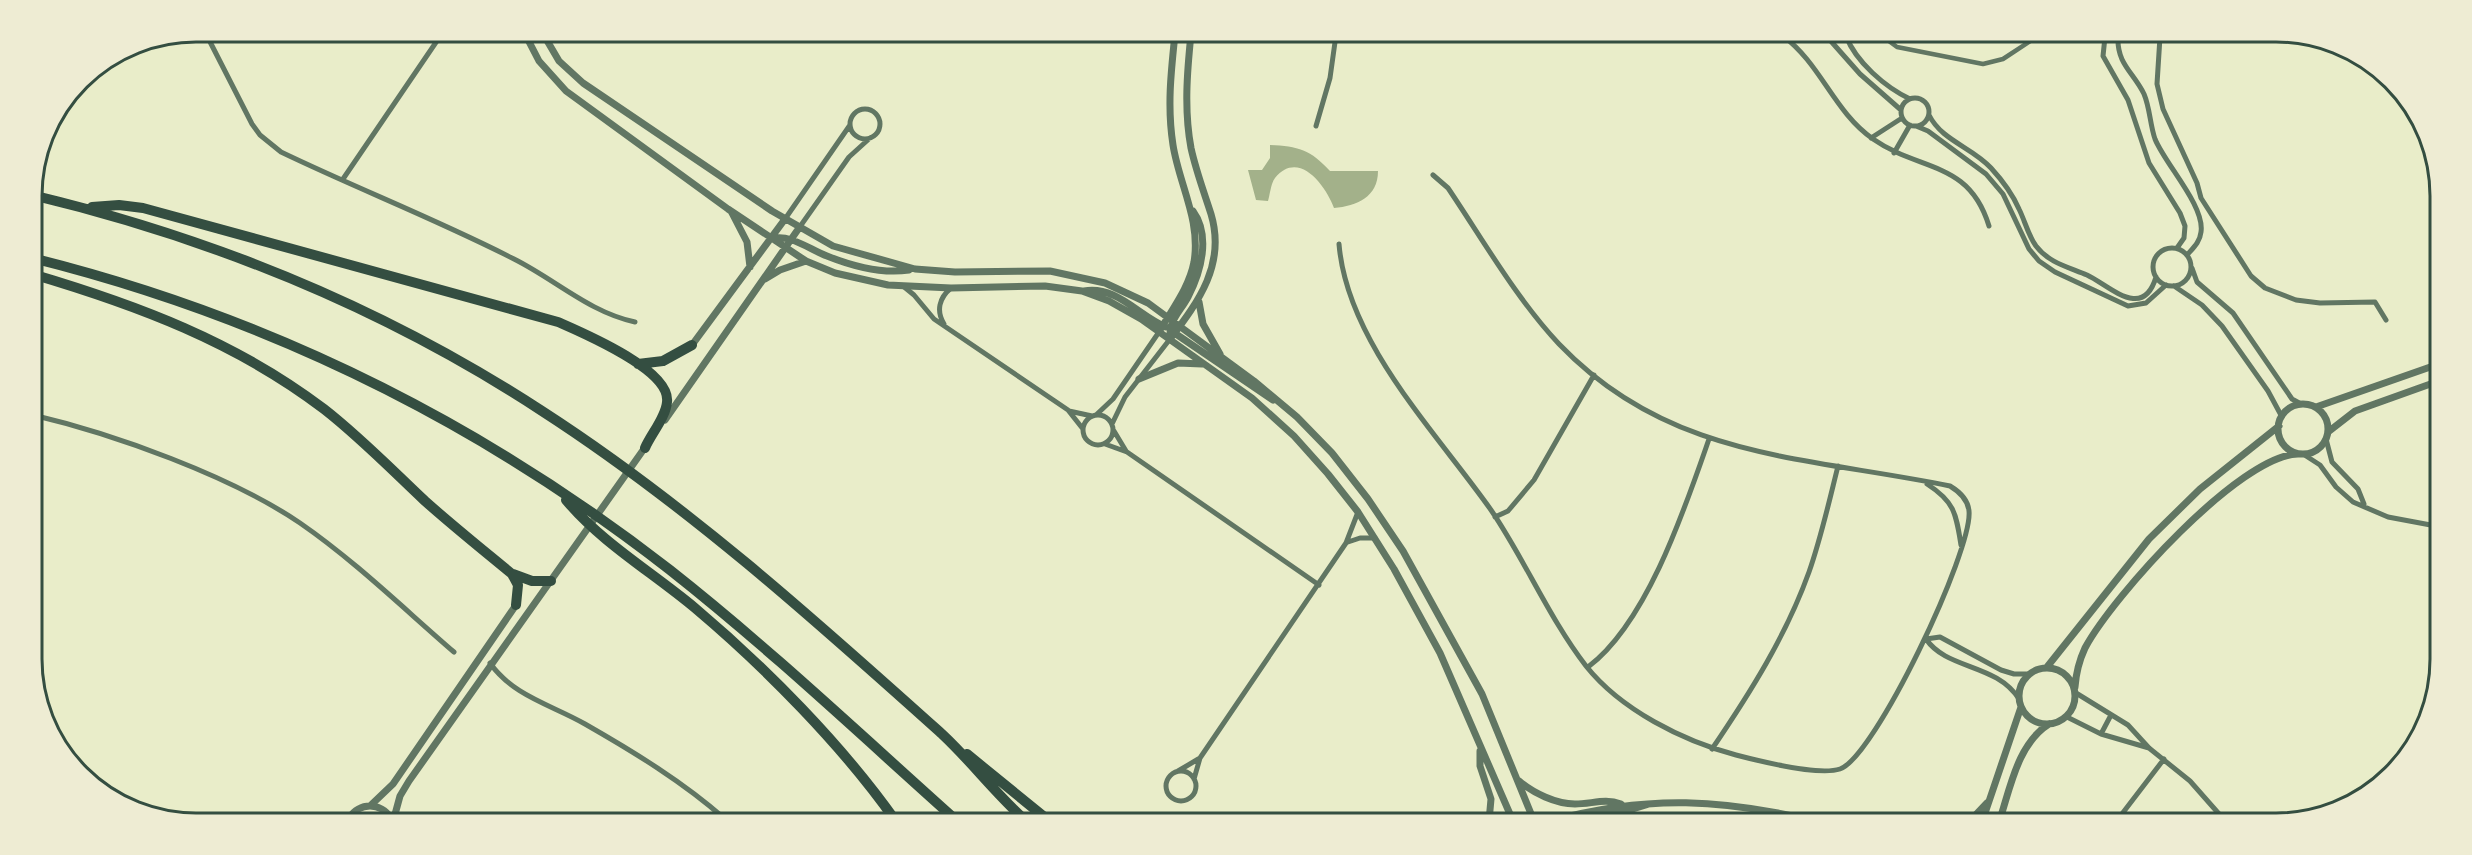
<svg xmlns="http://www.w3.org/2000/svg" width="2472" height="855" font-family="'Crimson Pro',serif">
  <style>
    .water { fill: #a3b18a }
    .lines { fill: none; stroke-linecap: round; stroke-linejoin: round }
    .pedestrian { stroke: #617663; stroke-width: 4.5 }
    .minor { stroke: #617663; stroke-width: 5 }
    .tertiary { stroke: #617663; stroke-width: 7 }
    .motorway { stroke: #344e41; stroke-width: 10 }
    .rim { fill: none; stroke: #344e41; stroke-width: 3 }
  </style>
  <rect width="100%" height="100%" fill="#e9edc9"/>
  <!-- water -->
  <path class="water" d="M1270 145C1298 146 1311 150 1330 171H1378C1378 197 1357 206 1334 208 1326 186 1299 149 1275 178 1271 183 1270 194 1268 201L1256 200 1248 170H1262L1270 158Z"/>
  <g class="lines">
    <!-- pedestrian -->
    <path class="pedestrian" d="M1882 36 1897 47 1983 64 2003 59 2038 36"/>
    <!-- minor -->
    <path class="minor" d="M205 32 252 124 260 135 281 152C358 189 438 220 514 259 556 280 589 312 635 322
      M1783 36C1821 64 1834 112 1873 139 1920 172 1969 160 1989 226
      M1818 36 1829 39 1838 36
      M1846 36C1856 62 1885 87 1910 99
      M2105 37 2103 56 2128 100 2149 163 2180 213 2185 226 2184 238 2177 248
      M2108 37H2122
      M2160 37 2157 84 2163 109 2197 183 2201 198 2251 276 2265 288 2296 300 2320 303 2375 302 2386 320
      M2118 38C2117 64 2134 73 2144 94 2150 108 2150 125 2155 139 2165 164 2205 206 2201 232 2200 242 2193 248 2187 255
      M1829 39 1860 74 1901 110
      M1901 112a14 14 0 1 1 28 0a14 14 0 1 1-28 0Z
      M850 124a15 15 0 1 1 30 0a15 15 0 1 1-30 0Z
      M1929 115C1942 141 1972 147 1991 168 2002 180 2012 193 2019 209 2025 221 2028 235 2036 246 2049 263 2068 267 2087 275 2110 286 2143 321 2156 277
      M1316 126 1330 78 1336 35
      M1916 126 1928 131 1986 174 2003 194 2029 249 2039 261 2055 272 2128 306 2146 303 2166 285
      M1871 138 1902 118
      M1894 153 1910 125
      M343 179 443 32
      M785 219 850 125
      M799 228 849 157 870 138
      M1339 244C1347 342 1436 432 1491 510 1525 560 1549 618 1586 666 1621 710 1683 741 1736 755 1759 761 1819 776 1840 769 1875 757 1973 550 1969 511 1968 500 1960 492 1950 486 1805 456 1670 460 1559 344 1516 298 1483 240 1448 188L1433 175
      M2153 267a19 19 0 1 1 38 0a19 19 0 1 1-38 0Z
      M2192 268 2197 282 2233 313 2292 399 2301 404
      M903 286 914 295 934 319 1068 410 1083 429
      M2174 286 2202 305 2222 326 2268 391 2282 417
      M944 324C936 311 939 298 951 288
      M1069 411 1092 416
      M33 415C114 434 231 476 300 523 355 561 403 608 454 652
      M1096 415 1113 399 1159 332
      M1083 430a15 15 0 1 1 30 0a15 15 0 1 1-30 0Z
      M1112 424 1125 397 1170 339
      M1114 431 1126 451
      M2326 439 2332 462 2358 489 2364 504
      M1105 444 1127 452 1319 585
      M2303 454 2320 465 2336 487 2353 502 2388 517 2436 526
      M1927 484C1955 502 1956 514 1961 545
      M1495 517 1508 511 1534 480 1594 375
      M1348 542 1360 538H1375
      M490 663C513 696 552 705 585 724 634 752 683 782 725 819
      M1588 667C1647 623 1685 508 1709 439
      M2076 693 2128 725 2149 748 2190 781 2227 823
      M2019 699C1996 663 1947 670 1926 639L1940 637 2001 670 2014 674H2029
      M2067 717 2101 734 2149 748
      M2101 734 2111 715
      M1712 749C1750 693 1786 636 1809 572 1821 538 1829 502 1838 466
      M1178 771 1200 758
      M1166 786a15 15 0 1 1 30 0a15 15 0 1 1-30 0Z
      M1194 779 1200 758 1346 543 1358 512
      M2115 823 2164 759"/>
    <!-- tertiary -->
    <path class="tertiary" d="M524 32 539 61 566 91 728 209 806 261 835 273 888 285 951 288 1045 286 1082 291 1109 301 1141 319 1252 398 1294 436 1328 474 1358 512 1394 569 1440 653 1513 821
      M542 32 559 61 583 83 772 211 833 246 915 269 955 272 1050 271 1105 283 1148 303 1254 381 1297 417 1332 453 1368 499 1403 551 1482 694 1534 821
      M732 213 747 242 750 267
      M771 239C790 233 810 250 827 256 852 266 883 274 909 270
      M765 279 780 270 806 261
      M1084 291C1116 285 1139 316 1166 327
      M1199 302 1203 324 1220 354
      M1159 332C1172 309 1189 288 1194 262 1201 220 1179 184 1173 145 1167 107 1171 72 1175 34
      M1173 332 1273 400
      M1170 339C1199 301 1226 264 1211 214 1204 192 1196 171 1191 148 1184 110 1187 73 1191 34
      M1170 339C1168 321 1180 312 1188 297 1201 272 1211 236 1193 211
      M692 345 785 219
      M1139 379 1178 363 1202 364
      M2278 429a25 25 0 1 1 50 0a25 25 0 1 1-50 0Z
      M2316 407 2436 365
      M665 420 799 228
      M2328 432 2355 411 2436 382
      M2047 667 2149 539 2200 489 2279 426
      M2019 696a28 28 0 1 1 56 0a28 28 0 1 1-56 0Z
      M2075 687C2076 673 2079 661 2085 648 2113 596 2240 455 2298 454
      M1480 751V766L1491 799 1489 821
      M1519 781C1533 793 1556 804 1575 804 1592 804 1605 798 1621 804
      M371 805 393 784 516 605
      M349 818C360 802 380 802 391 818
      M394 818 400 796 409 781 646 446
      M1550 821C1649 794 1723 799 1821 822
      M1572 821 1623 812 1649 804
      M1969 822 1987 803
      M1982 822 2021 707
      M1999 822C2010 790 2017 744 2049 724"/>
    <!-- motorway -->
    <path class="motorway" d="M32 195C212 238 386 309 542 411 686 504 815 620 942 734 971 761 995 793 1025 820
      M92 207 119 205 143 208 558 322C583 333 671 370 667 402 666 417 651 434 645 448
      M32 258C265 316 480 422 670 570 769 648 862 736 956 820
      M32 274C137 305 236 342 324 409 360 437 392 470 425 501 453 526 483 550 512 574L518 585 516 605
      M638 364 663 361 692 345
      M566 500C602 543 652 572 695 608 765 667 842 745 895 820
      M513 574 532 581H551
      M967 754 1048 820"/>
  </g>
  <!-- crop -->
  <path d="M0 0H2472V855H0ZM196 42H2276A154 154 0 0 1 2430 196V659A154 154 0 0 1 2276 813H196A154 154 0 0 1 42 659V196A154 154 0 0 1 196 42Z" fill="#eeecd3" fill-rule="evenodd"/>
  <path class="rim" d="M196 42H2276A154 154 0 0 1 2430 196V659A154 154 0 0 1 2276 813H196A154 154 0 0 1 42 659V196A154 154 0 0 1 196 42Z"/>
</svg>
